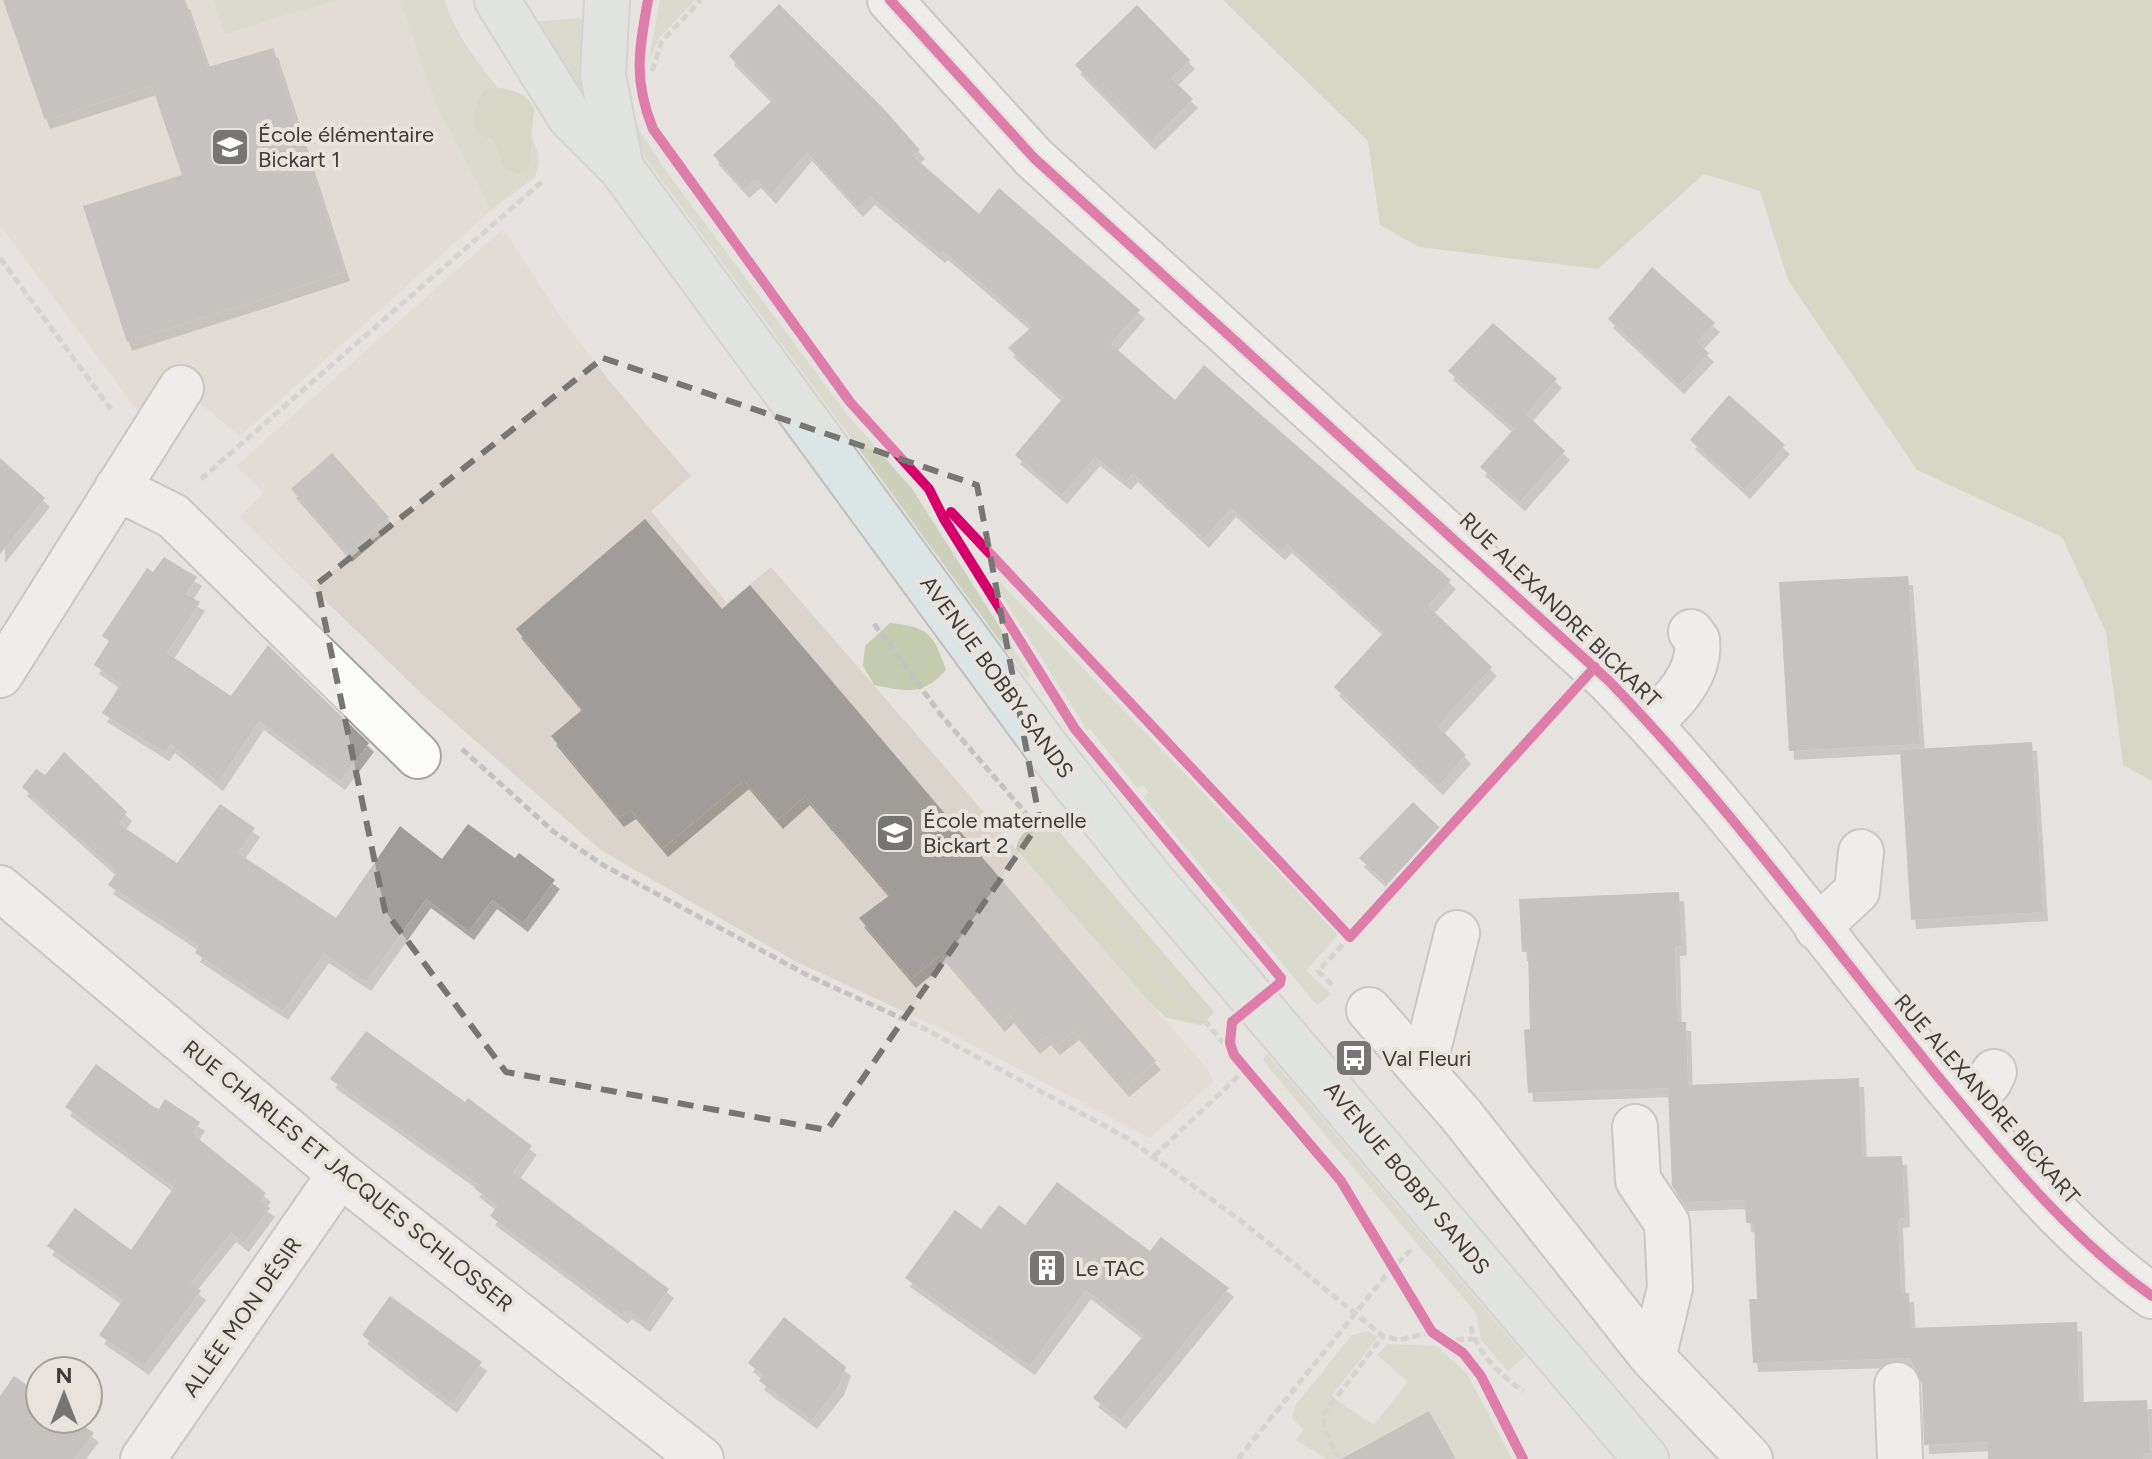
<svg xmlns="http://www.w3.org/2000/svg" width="2152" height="1459" font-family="Figtree,sans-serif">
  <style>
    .built { fill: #dbd4cd }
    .green { fill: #cdd1bc }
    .forest { fill: #c5cbae }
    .building { fill: #9f9c9a; filter: url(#shadow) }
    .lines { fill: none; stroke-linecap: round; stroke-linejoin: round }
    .minor-casing { stroke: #a7a4a2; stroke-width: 48 }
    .major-casing { stroke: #c0bfbe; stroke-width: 48 }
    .path { stroke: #c3c3c1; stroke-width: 5; stroke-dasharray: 8 4; stroke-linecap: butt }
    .minor { stroke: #fbfbfa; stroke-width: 44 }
    .major { stroke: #dce5e5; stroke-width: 44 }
    .cycleway-casing { stroke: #e8e3dc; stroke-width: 15 }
    .cycleway { stroke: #d6006c; stroke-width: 10 }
    .marked { fill: none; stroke: #787674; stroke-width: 6; stroke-dasharray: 16 10; stroke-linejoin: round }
    .labels { text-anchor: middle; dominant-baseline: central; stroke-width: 8; stroke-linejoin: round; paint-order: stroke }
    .poi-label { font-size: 22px; fill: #3e3c3a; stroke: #e8e3dc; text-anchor: start }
    .street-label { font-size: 22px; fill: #3e3c3a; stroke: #e8e3dc }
  </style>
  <defs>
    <filter id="shadow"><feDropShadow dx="5" dy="9" stdDeviation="0" flood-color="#0004"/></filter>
  </defs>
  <rect width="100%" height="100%" fill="#e5e2df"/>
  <!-- built -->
  <path class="built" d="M0 0H400L436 104 491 210 240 436 165 375 139 413 0 225Z
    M503 229 564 322 611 383 691 476 651 511 727 603 771 567 1209 1071 1213 1082 1150 1138 946 1031 795 961 602 851 423 695 239 517 264 493 236 466Z"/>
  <!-- green -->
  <path class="green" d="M214 0H335L224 34Z
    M400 0H445C459 54 515 97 536 147 540 156 538 168 535 177L491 210 436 104Z
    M660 0H695L660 37 648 63Z
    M579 18 585 23 589 98 579 104 533 22Z
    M630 103 641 133 669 175 846 413 913 490 1030 675 1027 678 642 153Z
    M1000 582 1339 934 1306 970 1331 994 1317 1005 1143 797 1149 792 1143 785 1137 788 1090 729 1087 730 995 585Z
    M1267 1054 1525 1356 1508 1371 1481 1340 1476 1313 1269 1068 1263 1059Z
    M1367 1331 1378 1337 1332 1395 1335 1399 1374 1425 1408 1382 1377 1355 1387 1344 1437 1346 1467 1374 1512 1459H1456L1429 1411 1360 1448 1365 1459H1327L1296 1440 1304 1430 1292 1418 1295 1406 1352 1335Z"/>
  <!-- forest -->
  <path class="forest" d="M1223 0H2152V781L2123 765 2106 632 2062 537 1917 470 1788 280 1760 191 1704 174 1598 269 1419 247 1380 225 1368 141Z
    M501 88C517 91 528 95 535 110 529 130 534 149 528 169L519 174 504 169 493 139 479 135C471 116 474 105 485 89Z
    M890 623C930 627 933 634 946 670 922 697 906 691 874 685L863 666 865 646Z
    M1044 823 1056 828 1214 1012 1201 1025 1167 1018 1152 1005 1016 849C1019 833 1029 828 1044 823Z"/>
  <!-- building -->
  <path class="building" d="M3 0H185L208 67 273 48 345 272 127 342 83 206 182 175 152 86 45 120Z
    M779 4 884 109 920 150 913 156 979 214 999 188 1140 310 1111 344 1175 400 1204 365 1451 580 1428 606 1492 667 1438 726 1466 755 1438 786 1334 687 1384 632 1287 544 1280 551 1231 508 1204 539 1133 473 1126 481 1095 457 1062 495 1015 455 1063 398 1008 348 1032 327 943 251 940 254 870 196 858 208 807 152 771 195 756 179 744 189 713 155 773 100 729 56Z
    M1137 5 1190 60 1171 78 1193 99 1150 141 1075 65Z
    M1652 267 1715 323 1697 342 1709 353 1679 385 1608 319Z
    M1493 323 1557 379 1526 414 1565 451 1520 502 1480 467 1514 429 1448 371Z
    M1729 395 1785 445 1745 490 1690 440Z
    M332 453 389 517 347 553 291 489Z
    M0 458 45 498 0 554Z
    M645 519 722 609 750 585 1156 1061 1124 1088 1074 1031 1055 1046 1046 1036 1035 1045 1009 1014 1000 1023 941 954 911 979 859 918 890 895 805 796 778 820 744 780 663 848 631 810 619 818 551 736 583 709 516 629Z
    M164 557 197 577 186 594 200 602 167 653 231 696 268 645 369 743 340 781 259 721 218 782 170 744 164 752 102 713 121 684 94 665 109 641 102 636 147 568 153 572Z
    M1908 576 1920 744 1789 751 1779 582Z
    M2032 742 2043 912 1911 920 1900 750Z
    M64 752 127 812 119 824 177 863 220 804 255 828 238 853 336 918 400 826 442 859 468 824 515 858 519 853 555 880 523 923 492 900 469 931 426 899 366 982 324 954 283 1011 195 953 199 945 108 885 117 872 22 787 36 769 45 775Z
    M1413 802 1440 828 1387 884 1359 858Z
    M1679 892 1682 946 1675 947 1677 1022H1686L1688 1085 1859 1078 1862 1157 1902 1156 1905 1218 1898 1219 1901 1293H1909L1911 1328 2077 1322 2079 1402 2147 1400 2150 1453 2143 1454V1459H1988V1442L1924 1445 1922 1384 1910 1358 1753 1363 1749 1299H1757L1754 1224 1746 1223 1745 1200 1683 1202 1672 1186 1668 1088 1528 1093 1524 1030 1530 1029 1528 952H1522L1519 899Z
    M366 1031 465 1102 468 1098 532 1146 513 1172 669 1289 645 1323 627 1310 623 1315 490 1216 497 1206 474 1188 478 1184 330 1079Z
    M96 1064 154 1107 159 1109 165 1099 200 1122 194 1132 195 1136 266 1193 260 1201 270 1208 244 1243 231 1233 191 1283 201 1291 144 1366 99 1335 123 1300 47 1246 75 1208 131 1250 174 1187 65 1107Z
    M1057 1182 1150 1251 1161 1237 1229 1288 1121 1420 1093 1398 1144 1335 1086 1290 1030 1366 905 1278 955 1210 981 1229 999 1205 1025 1225Z
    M390 1296 482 1362 452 1404 362 1335Z
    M784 1317 846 1367 839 1386 812 1420 759 1381 763 1375 748 1363Z
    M14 1376 40 1394V1419H74L94 1433 74 1459H0V1396Z
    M1429 1411 1456 1459H1341Z"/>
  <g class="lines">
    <!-- minor casing -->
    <g class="minor-casing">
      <path id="minor" d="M890 0 1034 158 1609 681C1729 805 1831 946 1940 1079 2005 1157 2069 1237 2152 1296
        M117 488 173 516 418 756
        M0 675 181 388
        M1650 723C1673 702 1701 674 1697 640L1691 632
        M0 888 340 1174 701 1459
        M1817 928 1857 891 1861 852
        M1369 1010 1461 1115 1653 1358 1750 1459
        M1423 1070 1457 933
        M1962 1105 1989 1082 1994 1072
        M1635 1127 1638 1180 1667 1223 1670 1288 1653 1358
        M1897 1385 1900 1459
        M143 1459 340 1174"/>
    </g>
    <!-- major casing -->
    <g class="major-casing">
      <path id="major" d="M497 0 570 117 621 168 1049 751 1149 877 1646 1459
        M607 0 603 75 621 168"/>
    </g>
    <!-- path -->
    <path class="path" d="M652 71 662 41 701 0
      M0 258 113 412
      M201 479 544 180
      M874 624 941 715 1234 1055
      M462 749 554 832 603 865 811 977 925 1029 1127 1138 1240 1220 1383 1336 1399 1340 1432 1332
      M1332 985 1318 971 1350 937
      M1154 1156 1250 1065
      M1471 1326C1475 1352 1502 1376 1523 1391
      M1444 1340 1473 1339
      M1238 1459 1391 1269 1411 1250
      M1340 1459 1325 1432 1323 1415 1383 1336"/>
    <!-- minor -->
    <use href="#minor" class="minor"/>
    <!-- major -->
    <use href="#major" class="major"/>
    <!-- cycleway casing -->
    <g class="cycleway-casing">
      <path id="cycleway" d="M648 0C639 50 633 80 653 129L850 402 929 489 944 519 1075 729 1281 978 1280 983 1232 1022 1230 1043 1234 1055 1341 1181 1432 1332 1463 1353 1481 1376 1523 1459
        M890 0 1034 158 1609 681C1729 805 1831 946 1940 1079 2005 1157 2069 1237 2152 1296
        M951 512 1350 937 1595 667"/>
    </g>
    <!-- cycleway -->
    <use href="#cycleway" class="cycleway"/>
  </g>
  <!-- marked area -->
  <path d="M0 0H2152V1459H0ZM603 358 977 485 1040 822 827 1130 506 1072 385 911 317 584Z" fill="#e5e2df" fill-opacity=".55" fill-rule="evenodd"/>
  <path class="marked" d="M603 358 977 485 1040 822 827 1130 506 1072 385 911 317 584Z"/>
  <!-- icons -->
  <defs>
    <g id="school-square" transform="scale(2)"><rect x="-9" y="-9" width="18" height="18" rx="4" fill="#787674" stroke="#e8e3dc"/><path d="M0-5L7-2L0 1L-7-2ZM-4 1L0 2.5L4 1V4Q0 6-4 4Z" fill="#fff"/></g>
    <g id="bus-square" transform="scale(2)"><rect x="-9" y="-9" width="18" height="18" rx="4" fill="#787674" stroke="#e8e3dc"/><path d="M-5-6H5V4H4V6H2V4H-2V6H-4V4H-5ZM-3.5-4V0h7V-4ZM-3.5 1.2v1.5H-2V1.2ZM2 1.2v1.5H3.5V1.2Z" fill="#fff"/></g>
    <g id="building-square" transform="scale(2)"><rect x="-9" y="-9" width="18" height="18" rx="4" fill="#787674" stroke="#e8e3dc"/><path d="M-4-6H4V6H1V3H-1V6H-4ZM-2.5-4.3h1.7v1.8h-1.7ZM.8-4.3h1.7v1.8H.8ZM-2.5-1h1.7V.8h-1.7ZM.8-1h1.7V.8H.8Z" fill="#fff"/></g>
  </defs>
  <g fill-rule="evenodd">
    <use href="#school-square" x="230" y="147"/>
    <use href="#school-square" x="895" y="833"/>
    <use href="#bus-square" x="1354" y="1058"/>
    <use href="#building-square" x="1047" y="1268"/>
  </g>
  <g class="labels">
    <!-- poi labels -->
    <g class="poi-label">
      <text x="258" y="134">École élémentaire<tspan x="258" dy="25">Bickart 1</tspan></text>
      <text x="923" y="820">École maternelle<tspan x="923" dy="25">Bickart 2</tspan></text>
      <text x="1382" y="1058">Val Fleuri</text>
      <text x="1075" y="1268">Le TAC</text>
    </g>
    <!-- street labels -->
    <g class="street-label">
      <text transform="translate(1560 610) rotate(44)">RUE ALEXANDRE BICKART</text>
      <text transform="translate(997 677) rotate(54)">AVENUE BOBBY SANDS</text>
      <text transform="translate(1987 1099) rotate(49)">RUE ALEXANDRE BICKART</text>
      <text transform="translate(348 1176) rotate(39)">RUE CHARLES ET JACQUES SCHLOSSER</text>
      <text transform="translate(1407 1178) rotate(50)">AVENUE BOBBY SANDS</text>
      <text transform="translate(242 1317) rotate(-55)">ALLÉE MON DÉSIR</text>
    </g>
  </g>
  <!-- north arrow -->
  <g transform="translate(64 1395)"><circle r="38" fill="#e8e3dc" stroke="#a4a09b" stroke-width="2"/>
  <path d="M0-6L14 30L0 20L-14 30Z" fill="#787674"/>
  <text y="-12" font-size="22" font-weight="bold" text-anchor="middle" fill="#3e3c3a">N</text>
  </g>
</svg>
